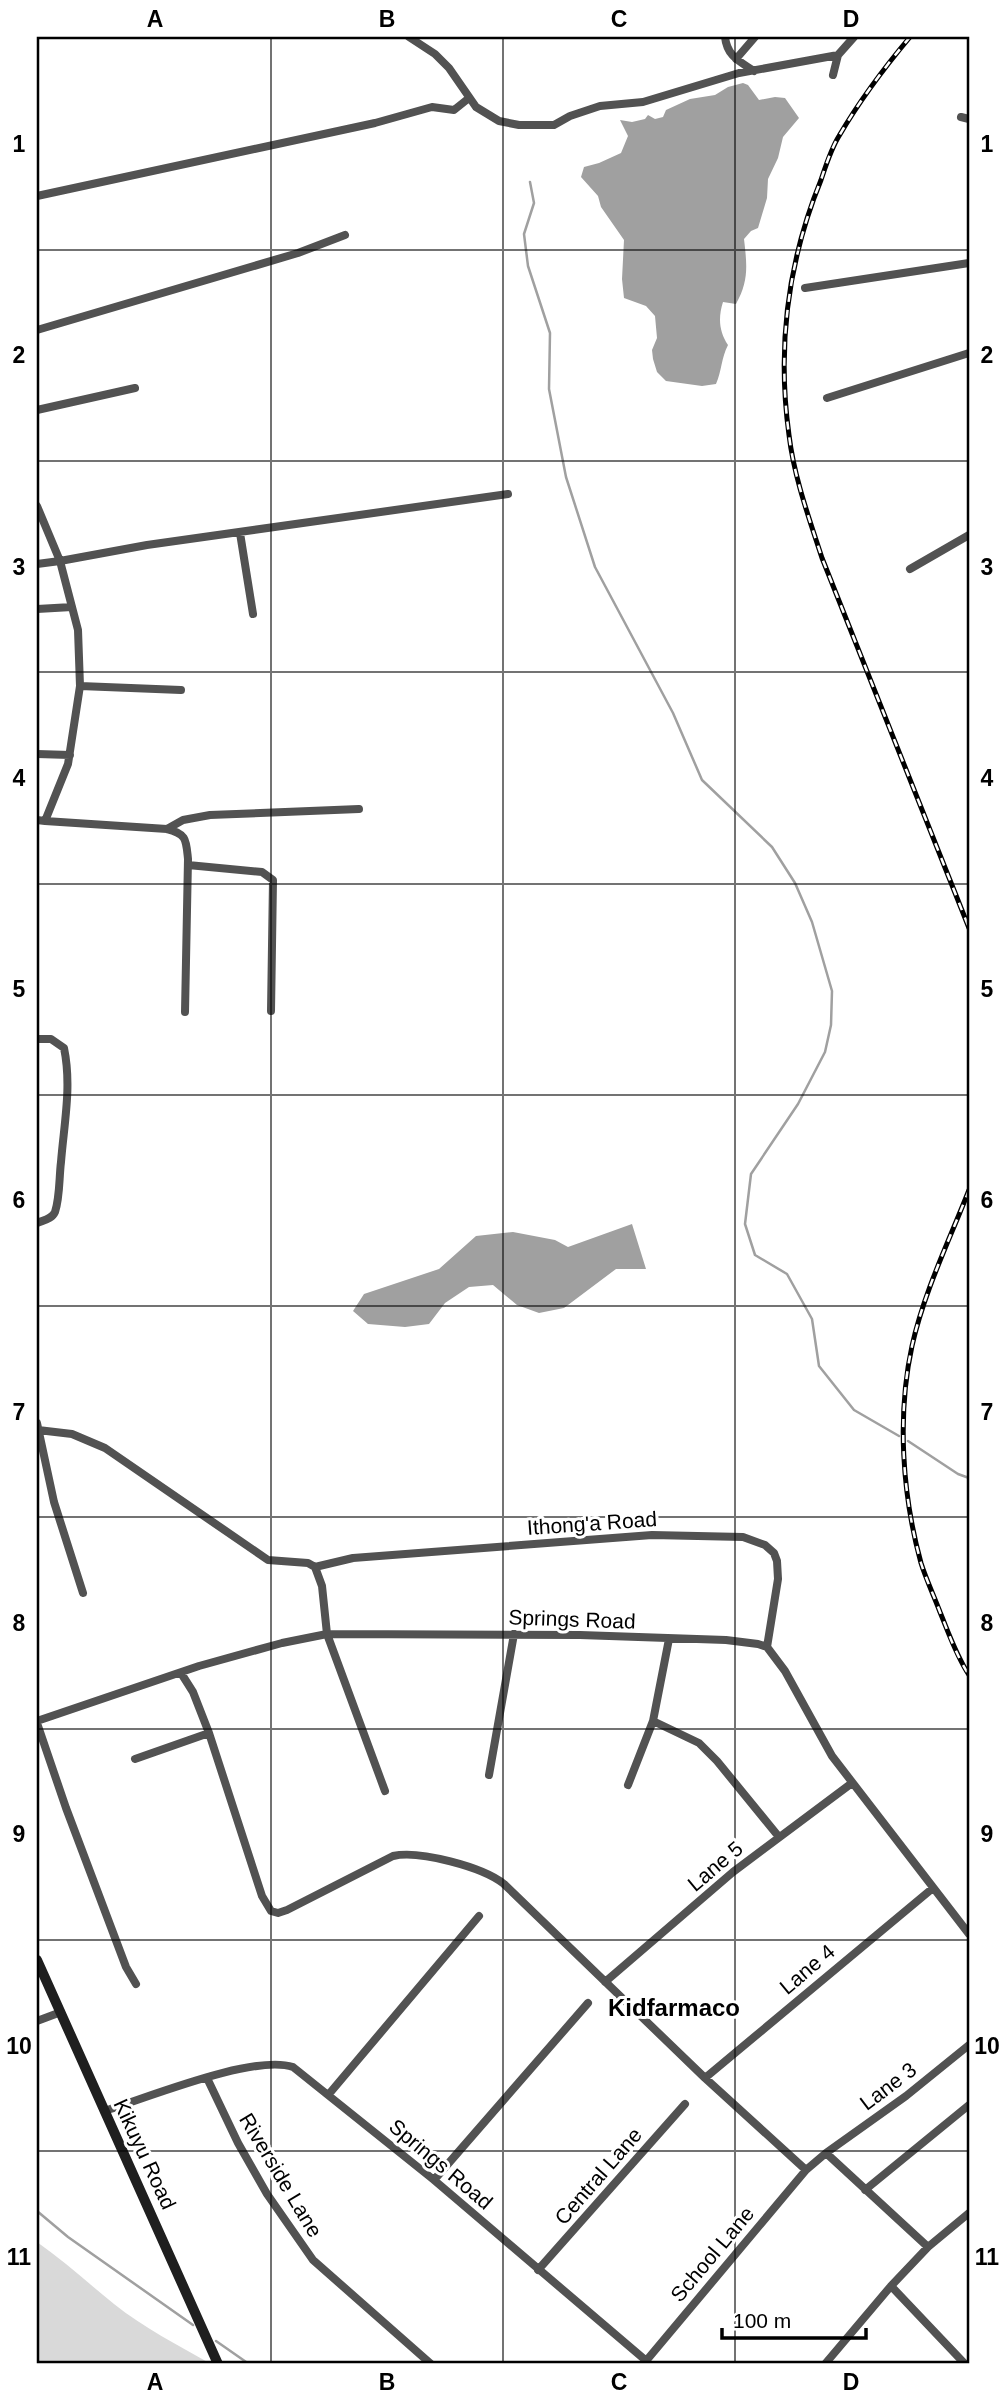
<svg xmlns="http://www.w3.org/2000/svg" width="1006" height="2401" font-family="Helvetica,sans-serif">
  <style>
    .green { fill: #d9d9d9 }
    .water { fill: #a0a0a0 }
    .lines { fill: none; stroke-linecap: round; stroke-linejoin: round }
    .stream { stroke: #a0a0a0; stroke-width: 2.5 }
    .street { stroke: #525252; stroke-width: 8 }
    .secondary { stroke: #1f1f1f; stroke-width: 10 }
    .rail-casing { stroke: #000; stroke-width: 5 }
    .rail { stroke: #fff; stroke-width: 2.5; stroke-dasharray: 8; stroke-linecap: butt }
    .grid { fill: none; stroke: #000; stroke-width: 2; stroke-opacity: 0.55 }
    .labels { text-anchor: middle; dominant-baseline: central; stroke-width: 6; stroke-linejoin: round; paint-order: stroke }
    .street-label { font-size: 21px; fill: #000; stroke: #fff }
    .quarter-label { font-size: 24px; font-weight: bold; fill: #000; stroke: #fff }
    .neatline { fill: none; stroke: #000; stroke-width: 2.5 }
    .grid-label { font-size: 23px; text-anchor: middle; font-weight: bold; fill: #000 }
  </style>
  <rect width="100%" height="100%" fill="#fff"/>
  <!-- green -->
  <path class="green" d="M37 2242C64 2261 88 2283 114 2304 144 2328 178 2345 211 2364H37Z"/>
  <!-- water -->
  <path class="water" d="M743 83 748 85 759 100 775 97 785 98 799 118 783 137 778 158 768 179 767 198 758 228 751 231 744 239C747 265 749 281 736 304L723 302C718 318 719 331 728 345 721 359 722 370 716 384L702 386 666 381 657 372 653 359 652 350 657 338 655 316 646 306 624 298 622 279 624 240 601 207 598 196 581 177 584 167 599 163 621 153 628 136 620 120 632 122 645 119 648 115 655 119 663 117 666 110 690 99 715 95 728 87Z
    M632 1224 646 1269H616L564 1308 539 1313 517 1305 493 1285 469 1287 445 1303 429 1324 405 1327 368 1324 353 1311 364 1294 439 1269 476 1236 513 1232 555 1240 568 1247Z"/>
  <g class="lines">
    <!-- stream -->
    <path class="stream" d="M530 182 534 203 524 234 528 266 550 333 549 389 566 477 595 567 673 713 702 780 772 847 795 883 812 922 832 991 831 1025 825 1052 798 1104 751 1174 745 1224 755 1255 787 1274 812 1319 819 1366 854 1410 899 1436
      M908 1441 958 1474 969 1478
      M37 2211 68 2237 193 2325
      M216 2341 249 2364"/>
    <!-- street -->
    <path class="street" d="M409 37 435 54 449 68 476 107 499 121 519 125H554L570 116 600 106 643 102 739 73 838 55
      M725 37C727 56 739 61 754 71
      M736 59 755 37
      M833 75 838 55 854 37
      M961 117 969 119
      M37 196 375 123 432 107 454 110 469 98
      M805 288 969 263
      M37 330 298 253 345 235
      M827 398 969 353
      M37 410 135 388
      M37 506 60 561 37 564
      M240 533 253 614
      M910 569 969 535
      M37 609 72 607
      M80 686 181 690
      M37 754 70 755
      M37 820 45 821 68 764 80 686 78 630 60 561 147 545 508 494
      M45 821 167 829C187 834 186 840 188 859L185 1012
      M167 829 183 820 210 815 359 809
      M188 865 262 872 273 880 271 1011
      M37 1039H51L64 1048C72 1086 64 1124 61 1162 59 1178 60 1197 55 1212 52 1219 44 1220 37 1223
      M37 1423 54 1502 83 1593
      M38 1430 72 1434 105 1448 268 1560 308 1563 315 1567 322 1586 327 1634 385 1791
      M315 1567 353 1558 652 1535 743 1537 765 1545 774 1553 777 1561 778 1579 767 1647
      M669 1639 653 1721 699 1743 717 1761 779 1837
      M181 1673 193 1692 209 1733 262 1896 271 1911 278 1913 287 1910 393 1856C419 1850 483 1867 504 1884L705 2078 806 2170 826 2153 928 2247
      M37 1721 199 1666 282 1643 327 1634 580 1635 726 1640 758 1644 767 1647 785 1671 832 1756 969 1934
      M37 1723 66 1808 126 1967 136 1984
      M135 1759 209 1733
      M489 1775 514 1634
      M628 1785 653 1721
      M605 1982 733 1872 852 1783
      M37 2021 61 2012
      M207 2078 238 2143 267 2194 313 2260 431 2364
      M705 2078 933 1888
      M329 2094 479 1916
      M104 2111C147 2098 253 2054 293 2067L434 2180 650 2364
      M826 2153 906 2096 969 2045
      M434 2180 588 2003
      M865 2190 969 2105
      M538 2270 685 2104
      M891 2286 965 2364
      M646 2361 806 2170
      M825 2364 891 2286 928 2247 969 2213"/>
    <!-- secondary -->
    <path class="secondary" d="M37 1960 218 2364"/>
    <!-- rail casing -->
    <g class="rail-casing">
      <path id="rail" d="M910 37C884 68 860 100 839 136 831 149 826 165 821 180 788 261 777 348 789 435 794 477 809 518 822 558L969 928
        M969 1190C949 1241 924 1292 912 1346 897 1415 902 1494 921 1563 926 1579 934 1596 940 1612 949 1634 956 1655 969 1675"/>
    </g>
    <!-- rail -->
    <use href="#rail" class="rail"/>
  </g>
  <!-- grid -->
  <path class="grid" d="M271 37V2364M503 37V2364M735 37V2364M37 250H969M37 461H969M37 672H969M37 884H969M37 1095H969M37 1306H969M37 1517H969M37 1729H969M37 1940H969M37 2151H969"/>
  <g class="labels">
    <!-- street labels -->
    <g class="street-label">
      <text transform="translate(592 1523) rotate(-4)">Ithong'a Road</text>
      <text transform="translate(572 1619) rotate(2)">Springs Road</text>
      <text transform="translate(715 1866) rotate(-40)">Lane 5</text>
      <text transform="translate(807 1969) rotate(-40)">Lane 4</text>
      <text transform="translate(888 2086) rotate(-37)">Lane 3</text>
      <text transform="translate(145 2154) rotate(65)">Kikuyu Road</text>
      <text transform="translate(441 2164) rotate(40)">Springs Road</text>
      <text transform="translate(281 2175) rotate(59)">Riverside Lane</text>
      <text transform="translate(598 2176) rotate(-49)">Central Lane</text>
      <text transform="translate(712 2254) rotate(-50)">School Lane</text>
    </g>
    <!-- quarter labels -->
    <g class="quarter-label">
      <text x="674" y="2007">Kidfarmaco</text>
    </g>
  </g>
  <!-- border -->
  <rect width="1006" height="2401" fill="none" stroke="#ffffff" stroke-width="77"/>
  <!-- scale -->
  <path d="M722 2328v10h144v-10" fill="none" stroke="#000000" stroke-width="3.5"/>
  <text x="733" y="2328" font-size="21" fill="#000000" stroke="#ffffff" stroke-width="5" paint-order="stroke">100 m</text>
  <rect x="38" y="38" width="930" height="2324" class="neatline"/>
  <g class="grid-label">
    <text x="155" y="27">A</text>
    <text x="387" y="27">B</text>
    <text x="619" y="27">C</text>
    <text x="851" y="27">D</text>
    <text x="19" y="152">1</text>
    <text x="987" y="152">1</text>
    <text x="19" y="363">2</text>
    <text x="987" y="363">2</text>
    <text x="19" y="575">3</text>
    <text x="987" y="575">3</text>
    <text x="19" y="786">4</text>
    <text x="987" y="786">4</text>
    <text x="19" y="997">5</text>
    <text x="987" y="997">5</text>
    <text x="19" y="1208">6</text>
    <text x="987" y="1208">6</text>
    <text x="19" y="1420">7</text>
    <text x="987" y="1420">7</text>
    <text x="19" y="1631">8</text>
    <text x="987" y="1631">8</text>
    <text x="19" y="1842">9</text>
    <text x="987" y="1842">9</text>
    <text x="19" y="2054">10</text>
    <text x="987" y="2054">10</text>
    <text x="19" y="2265">11</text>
    <text x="987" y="2265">11</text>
    <text x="155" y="2390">A</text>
    <text x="387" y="2390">B</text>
    <text x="619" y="2390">C</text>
    <text x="851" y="2390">D</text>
  </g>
</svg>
